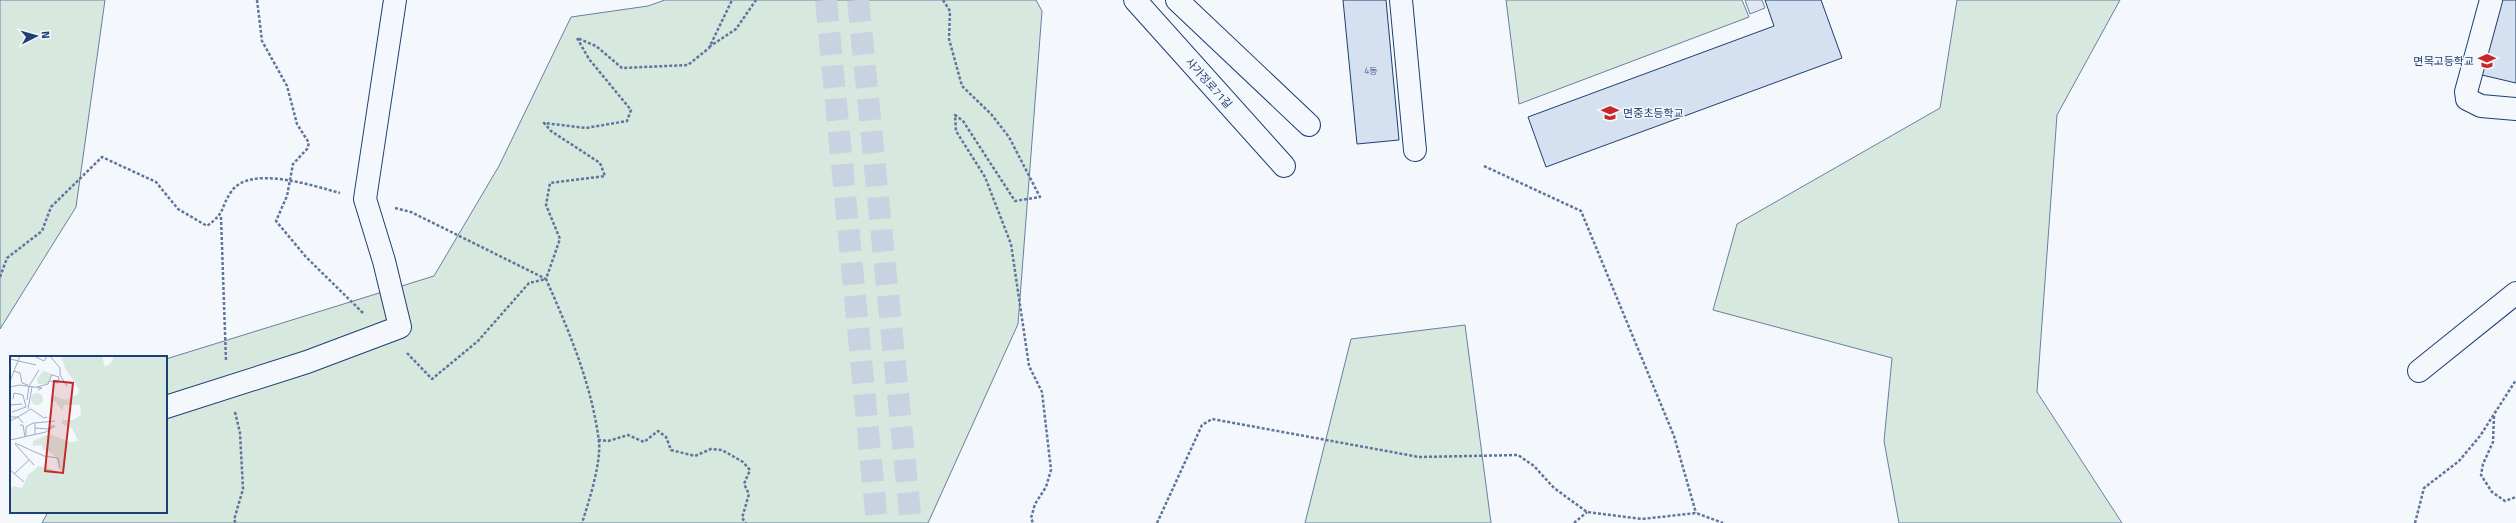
<svg xmlns="http://www.w3.org/2000/svg" width="2516" height="523" font-family="'Titillium Web','Noto Sans KR',sans-serif">
  <style>
    .green { fill: #d7e8df; stroke: #687fa3 }
    .parking { fill: #e3e8f0; stroke: #687fa3 }
    .building { fill: #d5e0f0; stroke: #1d3f73 }
    .lines { fill: none; stroke-linecap: round; stroke-linejoin: round }
    .major-tunnel { stroke: #c9d2e0; stroke-width: 22; stroke-dasharray: 22 11; stroke-linecap: butt }
    .minor-casing { stroke: #1d3f73; stroke-width: 24 }
    .path { stroke: #5e769c; stroke-width: 2.5; stroke-dasharray: 3 2; stroke-linecap: butt }
    .minor { stroke: #f4f7fb; stroke-width: 22 }
    .labels { text-anchor: middle; dominant-baseline: central; stroke-width: 3; stroke-linejoin: round; paint-order: stroke }
    .number-label { font-size: 9px; fill: #4b6792 }
    .poi-label { font-size: 11px; fill: #1d3f73; stroke: #f4f7fb; text-anchor: end }
    .street-label { font-size: 11px; fill: #1d3f73; stroke: #f4f7fb }
    .inset-road { fill: none; stroke: #9eadc5; stroke-width: 1 }
    .view { fill: #c62828; fill-opacity: 0.15; stroke: #c62828; stroke-width: 2 }
    .inset-edge { fill: none; stroke: #1d3f73; stroke-width: 2 }
  </style>
  <rect width="100%" height="100%" fill="#f4f7fb"/>
  <!-- green -->
  <path class="green" d="M0 0H105L76 207 0 329Z
    M665 0H1036L1042 11 1018 324 928 523H42L48 512H166V359L434 276 499 166 571 17 648 6Z
    M1506 0H1742L1749 17 1519 104Z
    M1957 0H2120L2057 115 2037 392 2122 523H1899L1884 441 1892 358 1713 310 1737 224 1940 108Z
    M1465 325 1491 523H1305L1351 339Z"/>
  <!-- parking -->
  <path class="parking" d="M1745 0H1762L1765 8 1750 14Z"/>
  <!-- building -->
  <path class="building" d="M1343 0H1386L1399 140 1357 144Z
    M1765 0H1821L1842 58 1546 167 1528 117 1774 26Z
    M2500 0H2516V83L2482 75Z"/>
  <g class="lines">
    <!-- major-tunnel -->
    <path class="major-tunnel" d="M826 0 877 523
      M858 0 911 523"/>
    <!-- minor casing -->
    <g class="minor-casing">
      <path id="minor" d="M1135 0 1284 166
        M1177 0 1309 125
        M1401 0 1415 150
        M2491 0 2466 92 2467 99 2481 106 2516 109
        M2419 371 2516 293
        M166 407 307 362 400 327 384 261 365 199 395 0"/>
    </g>
    <!-- path -->
    <path class="path" d="M257 0 262 41 287 86 297 124 309 143 307 149 293 164 287 196 276 221 306 257 364 314
      M943 0 950 11 949 39 962 86 991 114 1009 137 1040 197 1015 201 963 121 955 115 956 131 985 177 1011 244 1029 366 1042 392 1051 470 1046 487 1035 504 1031 518 1033 523
      M709 47 736 29 756 0
      M1484 166 1581 211 1674 436 1696 513
      M395 208 411 212 546 279 560 239 546 205 550 183 605 176 600 163 551 131 544 123 586 128 627 121 631 110 589 59 577 38 596 46 622 68 688 65 709 48 732 0
      M221 217 226 361
      M0 277 7 258 42 231 51 207 102 157 156 182 178 209 207 226C227 211 219 210 231 192 249 164 314 186 340 193
      M407 353 432 379 478 341 529 283 546 279C569 331 592 385 599 442 601 464 589 501 582 523
      M235 412 240 433 243 489 234 520 236 523
      M2494 416 2493 442 2483 464 2481 475 2492 492 2505 501 2516 497
      M598 440 608 441 628 435 644 442 658 431 666 437 671 450 695 456 711 449 722 450 743 462 750 470 744 484 749 494 742 518 746 523
      M1157 523 1202 425 1212 419 1419 457 1518 455 1534 466 1554 488 1587 512 1642 519 1696 513 1723 523
      M1574 523 1587 512
      M2415 523 2424 488 2459 461 2480 436 2516 380"/>
    <!-- minor -->
    <use href="#minor" class="minor"/>
  </g>
  <!-- icons -->
  <defs>
    <g id="school-bare" transform="scale(1.38)"><path d="M0-5L7-2L0 1L-7-2ZM-4 1L0 2.5L4 1V4Q0 6-4 4Z" fill="#c62828" stroke="#f4f7fb" stroke-width="2.5" paint-order="stroke"/></g>
  </defs>
  <g fill-rule="evenodd">
    <use href="#school-bare" x="2487" y="61"/>
    <use href="#school-bare" x="1610" y="113"/>
  </g>
  <g class="labels">
    <!-- number labels -->
    <g class="number-label">
      <text x="1371" y="70">4동</text>
    </g>
    <!-- poi labels -->
    <g class="poi-label">
      <text x="2474" y="61">면목고등학교</text>
      <text x="1623" y="113" text-anchor="start">면중초등학교</text>
    </g>
    <!-- street labels -->
    <g class="street-label">
      <text transform="translate(1209 83) rotate(48)">사가정로71길</text>
    </g>
  </g>
  <!-- overview -->
  <g transform="translate(10 356)">
    <rect width="157" height="157" fill="#f4f7fb"/>
    <path d="M51 0H92L95 11 101 7 104 0H157V157H0V134L3 130 12 132 18 119 29 110 42 113 50 119 54 117 48 112 46 101 37 94H33L32 89 23 90V85L39 78 60 86 68 85 62 72 52 68V64H63L71 59 70 49H54L52 55 46 46 40 45 41 39 56 44 68 38 69 33 55 12ZM33 15 42 18 38 28H28L27 23ZM21 43a6 6 0 1 1 12 0a6 6 0 1 1-12 0Z" fill="#d7e8df"/>
    <path class="inset-road" d="M24 0 34 5 37 0M40 0 50 12V19L57 30M0 3 26 9M4 15 10 17 12 27 18 29M0 25 10 0M40 25 48 27 49 21 42 19M0 31 9 29 32 32 28 34M27 31 38 28 42 18M17 44 19 30 29 14M0 49 12 48M18 53 22 31M2 56 16 51 13 39 4 37 3 43M0 61H8L21 53 34 62 37 61M0 65 8 61 13 67M25 67 45 65M10 69H13L15 81M25 72 38 73 44 69M16 80V71L23 67H25V78M0 84 36 76 45 70M5 87 34 100 48 102 50 112M5 88 24 109M0 114 14 126M4 118 19 104"/>
    <path class="view" d="M44 25 63 27 53 117 35 115Z"/>
    <rect width="157" height="157" class="inset-edge"/>
  </g>
  <!-- north arrow -->
  <g transform="translate(36 36) rotate(84)" stroke="#f4f7fb" stroke-width="3" paint-order="stroke">
  <path d="M0-3L7 15L0 10L-7 15Z" fill="#1d3f73"/>
  <text y="-6" font-size="11" font-weight="bold" text-anchor="middle" fill="#1d3f73">N</text>
  </g>
</svg>
